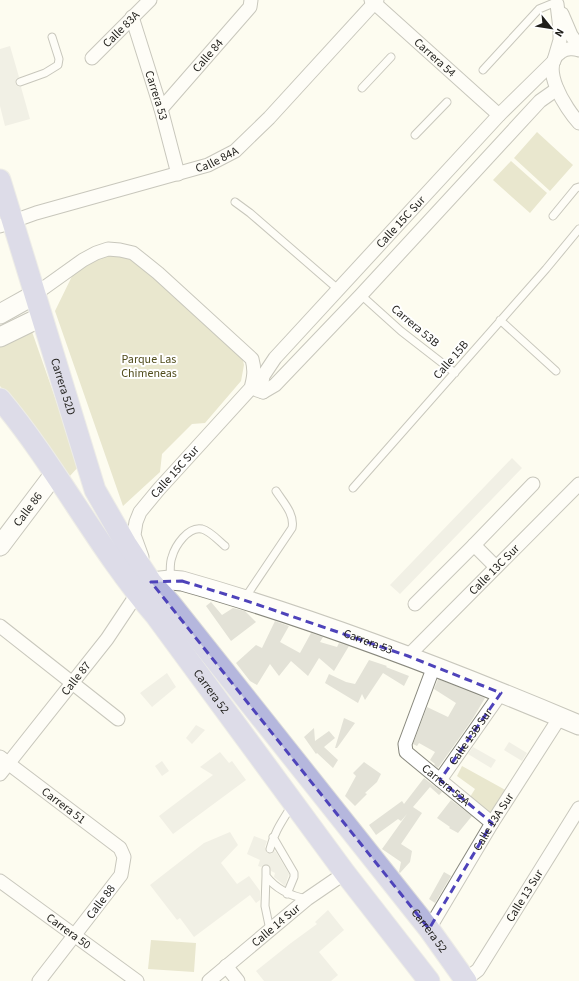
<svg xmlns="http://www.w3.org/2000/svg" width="579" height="981" font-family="'Source Sans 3',sans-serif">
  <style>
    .green { fill: #d0cea4 }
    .building { fill: #e3e2d7 }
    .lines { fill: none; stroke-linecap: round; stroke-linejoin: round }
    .lane-casing { stroke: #88887d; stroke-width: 9 }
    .street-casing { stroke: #88887d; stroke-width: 15 }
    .secondary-casing { stroke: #88887d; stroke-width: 21 }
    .primary-casing { stroke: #dbdbda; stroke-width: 23 }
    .lane { stroke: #fff; stroke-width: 7 }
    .street { stroke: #fff; stroke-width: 13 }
    .secondary { stroke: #fff; stroke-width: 19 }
    .primary { stroke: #b5b7dd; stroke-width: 21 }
    .marked { fill: none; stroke: #4e43ba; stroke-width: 3; stroke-dasharray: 8 5; stroke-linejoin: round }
    .labels { text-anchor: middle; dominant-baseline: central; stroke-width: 4; stroke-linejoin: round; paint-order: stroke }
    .street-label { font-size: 12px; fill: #1f1e1a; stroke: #fff }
    .park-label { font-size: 12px; fill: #514d1d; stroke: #fff }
  </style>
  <rect width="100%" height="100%" fill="#fdfcf0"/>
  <!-- green -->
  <path class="green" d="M537 132 573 165 550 191 514 158Z
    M511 161 547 193 530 213 493 180Z
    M119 253 133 259 241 352 244 365 241 381 205 423 192 424 162 454 160 472 123 506 55 311 76 268 103 254Z
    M30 326 79 466 69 477 0 386V341Z
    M462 766 509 792 494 818 470 797 475 789 457 776Z
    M151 940 196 943 194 972 148 969Z"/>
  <!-- building -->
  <path class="building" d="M10 46 19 77 16 79 15 83 17 86 21 87 30 119 5 126 0 106V49Z
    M512 458 522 468 400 594 390 585Z
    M211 602 222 615 233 608 245 611 256 622 231 641 206 606Z
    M275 621 289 626 280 642 300 653 311 633 323 637 320 642 337 647 339 643 349 646 334 671 319 658 308 676 291 661 279 676 270 664 257 685 250 681 236 663 256 645 262 648Z
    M369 660 387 666 386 667 409 676 404 686 383 673 365 700 362 694 358 703 325 683 329 674 346 682 355 684Z
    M167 673 176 687 152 707 140 693Z
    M438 679 485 698 472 720 438 768 434 765 435 764 430 760 435 752 419 743 417 746 413 744 427 707 448 717 456 703 434 689Z
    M344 718 355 723 337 748H335Z
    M196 725 205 730 192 744 186 738Z
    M314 728 315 741 329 731 335 738 324 747 338 760 333 768 317 753 316 754 304 737Z
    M509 742 527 753 522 761 504 750Z
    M473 747 496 760 491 768 468 754Z
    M220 752 229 763 232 761 246 780 173 834 159 816 213 775 200 767Z
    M162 761 169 771 162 776 155 766Z
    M364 762 381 774 377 782 365 793 367 794 355 806 345 796 356 776 353 773Z
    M424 778 442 792 439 795 430 787 413 807 422 813 401 844 412 851 410 862 400 873 399 872 401 862 382 849 407 814 401 821 398 819 376 835 369 825 402 801 404 804Z
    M451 800 472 816 458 833 449 828 450 827 437 818Z
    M230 832 238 845 221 863 237 884 249 876 260 891V900L256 903 250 895 194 937 180 918 177 920 150 885 204 843Z
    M254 836 267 841 265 847 267 853 271 854 274 851 276 852 289 874 285 886 274 877 275 873 271 871 269 865H264L261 867 258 866 260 860 247 854Z
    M444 872 451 876 435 903 429 899Z
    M328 910 344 930 319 952 338 975 331 981H264L256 971 291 943 317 924 315 922Z"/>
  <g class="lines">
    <!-- lane casing -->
    <g class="lane-casing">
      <path id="lane" d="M483 70 539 9 556 2
        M20 82 45 73 58 65 59 59 52 37
        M362 88 391 57
        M415 135 447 102
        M235 202 250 213 339 290
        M553 216 576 188 579 187
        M361 295 401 331 455 373
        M500 320 556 371
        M353 488 546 269 579 229
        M170 579C171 573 169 564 172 557 175 546 188 526 202 529 210 531 219 541 225 546
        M245 598 292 528C295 514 283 502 276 491
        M273 837 294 873V877L287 894
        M270 849C274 832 283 820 292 805
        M266 869V876C276 889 290 896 307 899
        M266 876 265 906 270 930"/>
    </g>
    <!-- street casing -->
    <g class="street-casing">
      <g id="street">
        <path id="s1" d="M371 0 499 115"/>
        <path d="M562 14 571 35 579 47"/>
        <path id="s2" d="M132 17 161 109 178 174"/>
        <path d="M579 50C574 48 566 48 561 52 538 66 566 109 579 123"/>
        <path d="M555 57 560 40V29L557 4"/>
        <path id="s3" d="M92 58 150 0"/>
        <path id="s4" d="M161 109 250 7 251 0"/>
        <path id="s5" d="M0 226 36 213 208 165 235 151 269 118 377 0"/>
        <path d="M34 295 83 260 96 253 108 249 120 250 133 253 158 273 252 359C255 370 254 377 251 388L159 489 140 512 136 522 134 535 142 557"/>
        <path d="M257 390 263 392 275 385 361 295 540 101 557 89"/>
        <path id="s6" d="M263 392 262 382 263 376 275 358 499 115 554 61"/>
        <path d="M496 567 474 545 533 484"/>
        <path d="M415 604 474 545"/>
        <path d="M0 626 118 719"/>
        <path id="s7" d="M408 656 579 484"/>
        <path id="s8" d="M434 666 405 744 406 752 492 823"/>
        <path id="s9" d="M0 757 120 848 124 857 121 875 39 981"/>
        <path id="s10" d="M0 774 107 639 137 594 143 589"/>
        <path id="s11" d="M440 780 501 693"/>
        <path id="s12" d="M0 881 137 981"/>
        <path id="s13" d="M429 929 492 823 560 717"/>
        <path d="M226 966 238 981"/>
        <path id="s14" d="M465 980 478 970 579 808"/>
        <path id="s15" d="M209 981 307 899 345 873"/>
      </g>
    </g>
    <!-- secondary casing -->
    <g class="secondary-casing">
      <g id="secondary">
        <path d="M0 314 34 295"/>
        <path d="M0 337 41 317"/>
        <path id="s16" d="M0 546 55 473"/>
        <path id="s17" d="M151 582 170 580 182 581C317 619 449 670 579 725"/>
      </g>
    </g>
    <!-- primary casing -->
    <g class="primary-casing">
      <g id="primary">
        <path id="s18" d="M0 180 95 490 126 544 151 582 170 603 429 929 466 981"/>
        <path id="s19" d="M0 399C57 467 98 549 156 616L345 873 429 981"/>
      </g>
    </g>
    <!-- lane -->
    <use href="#lane" class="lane"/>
    <!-- street -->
    <use href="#street" class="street"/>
    <!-- secondary -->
    <use href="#secondary" class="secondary"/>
    <!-- primary -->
    <use href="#primary" class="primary"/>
  </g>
  <!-- marked area -->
  <path d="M0 0H579V981H0ZM182 581 244 600 408 656 501 693 440 780 492 823 429 929 151 582Z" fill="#fdfcf0" fill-opacity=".55" fill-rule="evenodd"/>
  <path class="marked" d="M182 581 244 600 408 656 501 693 440 780 492 823 429 929 151 582Z"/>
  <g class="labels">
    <!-- street labels -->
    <g class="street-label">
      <text stroke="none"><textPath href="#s3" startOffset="41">Calle 83A</textPath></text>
      <text stroke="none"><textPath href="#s4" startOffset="71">Calle 84</textPath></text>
      <text stroke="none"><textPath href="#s1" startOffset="86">Carrera 54</textPath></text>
      <text stroke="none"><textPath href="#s2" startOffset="82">Carrera 53</textPath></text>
      <text stroke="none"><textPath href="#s5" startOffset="227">Calle 84A</textPath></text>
      <text stroke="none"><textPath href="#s6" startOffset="223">Calle 15C Sur</textPath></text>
      <text transform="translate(415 326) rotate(40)">Carrera 53B</text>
      <text transform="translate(451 360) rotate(-49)">Calle 15B</text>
      <text stroke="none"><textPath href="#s18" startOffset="216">Carrera 52D</textPath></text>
      <text transform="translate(175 472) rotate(-48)">Calle 15C Sur</text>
      <text stroke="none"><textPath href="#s16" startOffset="46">Calle 86</textPath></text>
      <text stroke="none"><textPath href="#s7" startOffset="122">Calle 13C Sur</textPath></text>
      <text stroke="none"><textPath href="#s17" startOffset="227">Carrera 53</textPath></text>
      <text stroke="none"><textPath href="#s10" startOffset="122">Calle 87</textPath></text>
      <text stroke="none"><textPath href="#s19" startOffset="361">Carrera 52</textPath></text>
      <text stroke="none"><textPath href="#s11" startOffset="53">Calle 13B Sur</textPath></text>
      <text stroke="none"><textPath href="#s8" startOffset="143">Carrera 52A</textPath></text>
      <text stroke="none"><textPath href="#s9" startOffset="80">Carrera 51</textPath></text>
      <text stroke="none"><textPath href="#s13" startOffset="125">Calle 13A Sur</textPath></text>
      <text stroke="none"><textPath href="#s14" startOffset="104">Calle 13 Sur</textPath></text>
      <text transform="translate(101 902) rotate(-53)">Calle 88</text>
      <text stroke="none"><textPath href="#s15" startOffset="87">Calle 14 Sur</textPath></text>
      <text stroke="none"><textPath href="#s12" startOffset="85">Carrera 50</textPath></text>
      <text stroke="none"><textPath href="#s18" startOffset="878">Carrera 52</textPath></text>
    </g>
    <!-- park labels -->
    <g class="park-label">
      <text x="149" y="359">Parque Las<tspan x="149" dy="14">Chimeneas</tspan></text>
    </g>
  </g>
  <!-- north arrow -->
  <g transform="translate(551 28) rotate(120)" stroke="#ffffff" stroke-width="3" paint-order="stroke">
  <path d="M0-3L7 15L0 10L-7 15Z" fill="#1f1e1a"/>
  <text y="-6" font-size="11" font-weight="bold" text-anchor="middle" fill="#1f1e1a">N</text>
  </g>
</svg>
